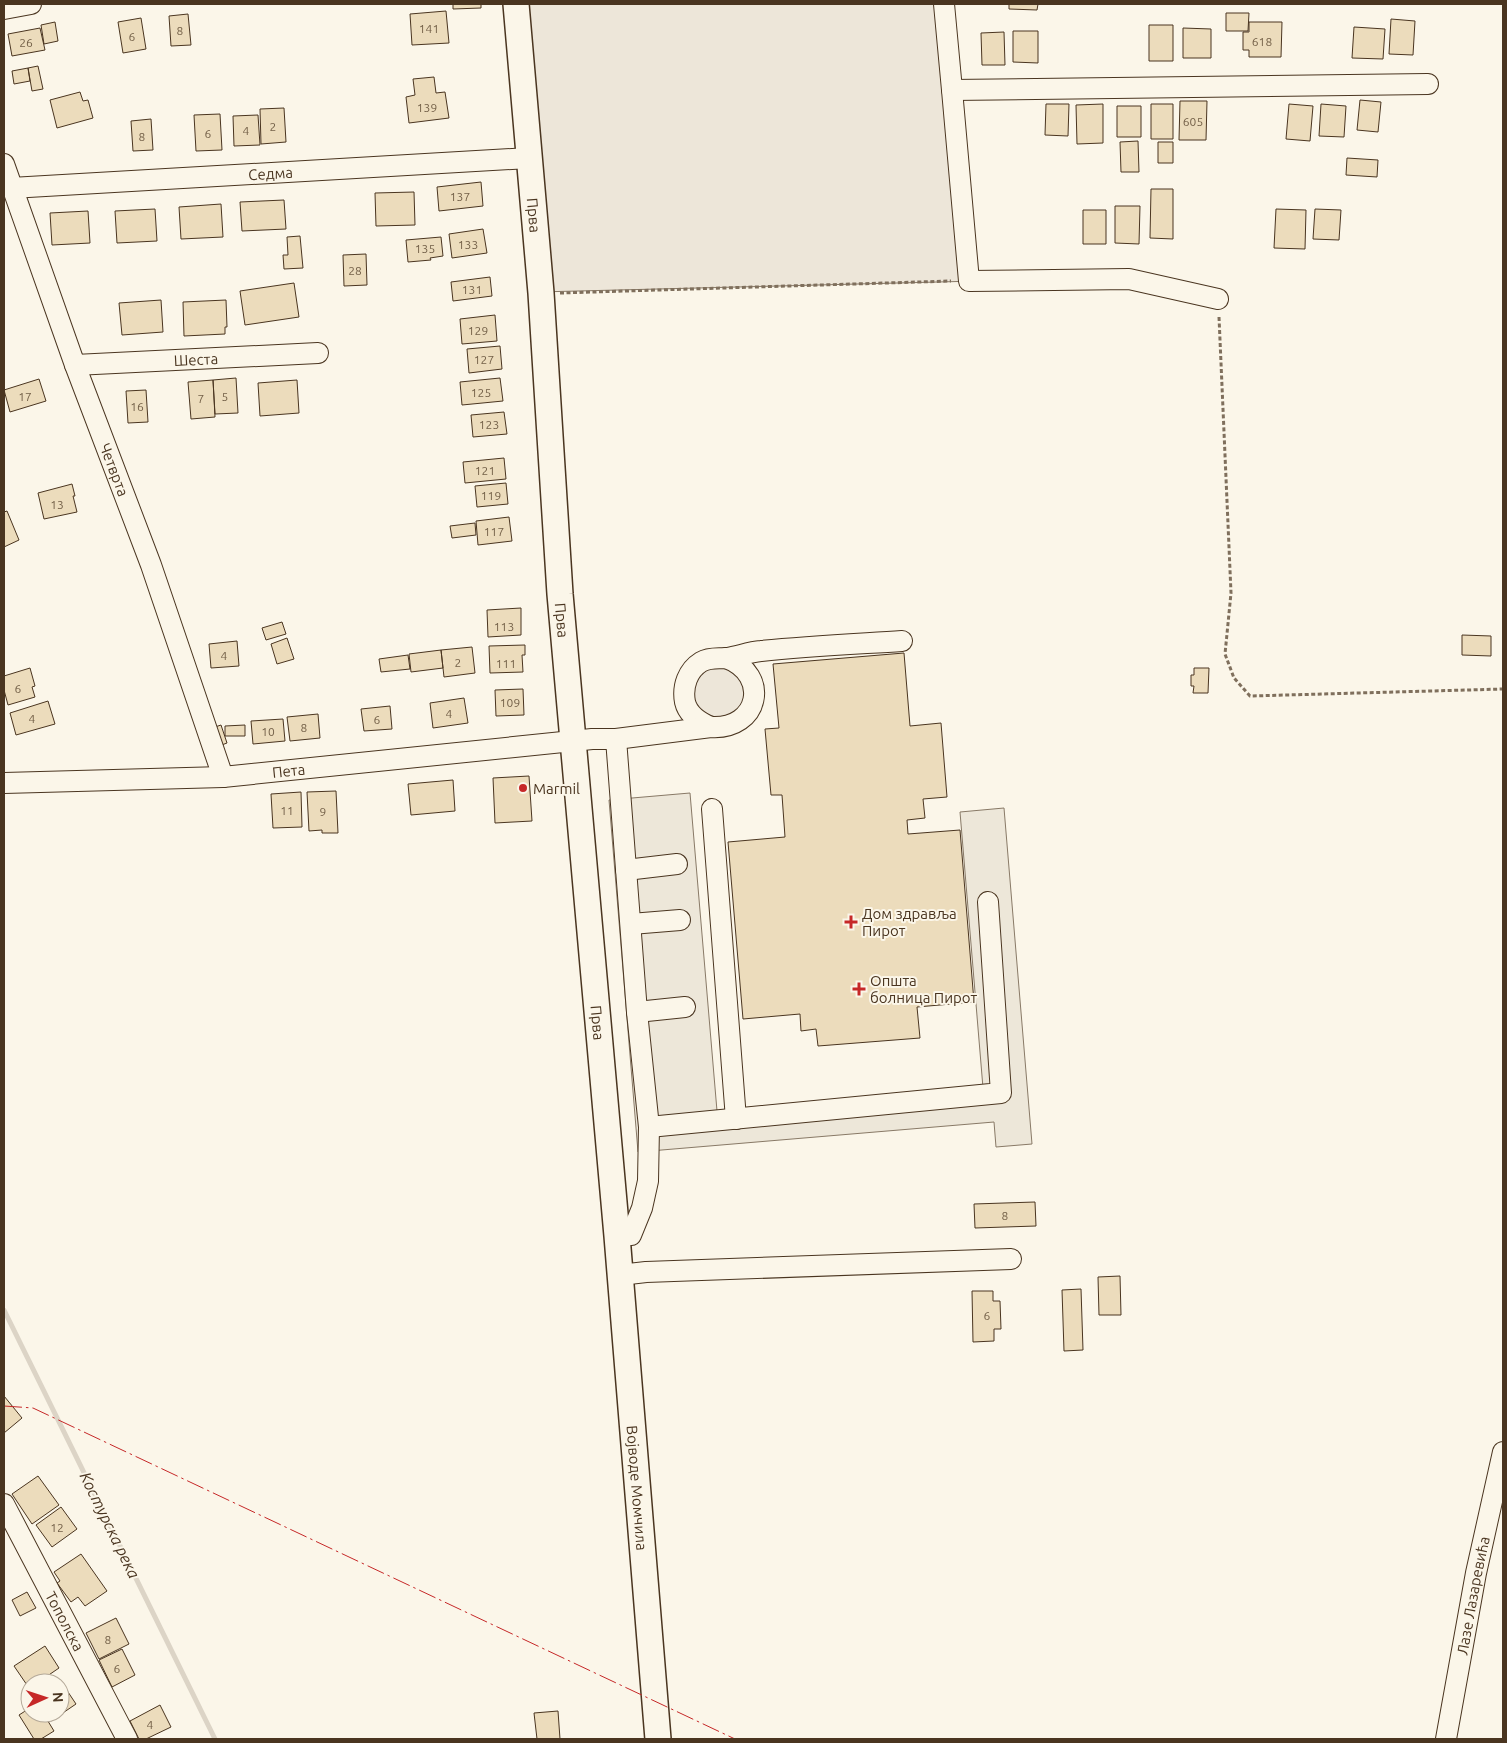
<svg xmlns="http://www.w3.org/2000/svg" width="1507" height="1743" font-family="Ubuntu,sans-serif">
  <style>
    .green { fill: #ede6d9; stroke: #887966 }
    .parking { fill: #ede7d9; stroke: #887966 }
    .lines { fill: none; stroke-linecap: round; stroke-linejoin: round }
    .stream { stroke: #dcd4c6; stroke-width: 5 }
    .building { fill: #ecdcbc; stroke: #4a3520 }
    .minor-casing { stroke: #4a3520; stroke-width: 22 }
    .major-casing { stroke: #4a3520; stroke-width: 28 }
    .path { stroke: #7f6f5c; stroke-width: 3; stroke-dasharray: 4 2.5; stroke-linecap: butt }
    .minor { stroke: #fbf6e9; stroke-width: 20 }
    .major { stroke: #fbf6e9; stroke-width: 25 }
    .power { stroke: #c62828; stroke-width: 1; stroke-dasharray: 18 4 2.5 4; stroke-linecap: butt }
    .poi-dot { fill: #c62828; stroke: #fbf6e9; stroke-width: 2 }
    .labels { text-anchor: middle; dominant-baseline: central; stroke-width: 4; stroke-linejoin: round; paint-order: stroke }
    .number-label { font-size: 12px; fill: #725f47 }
    .street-label { font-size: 15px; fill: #4a3520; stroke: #fbf6e9 }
    .poi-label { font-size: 15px; fill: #4a3520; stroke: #fbf6e9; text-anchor: start }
    .water-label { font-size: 16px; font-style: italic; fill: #4a3520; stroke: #fbf6e9 }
  </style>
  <rect width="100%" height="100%" fill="#fbf6e9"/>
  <!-- green -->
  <path class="green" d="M511 4H948L978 281 538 292Z
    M724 666 743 681C743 686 745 692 744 697 742 717 714 723 701 710 688 699 692 674 709 667 713 666 720 666 724 666Z"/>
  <!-- parking -->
  <path class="parking" d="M690 793 717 1111 983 1088 960 812 1004 808 1032 1144 996 1147 994 1122 638 1152 609 800Z"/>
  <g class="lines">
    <!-- stream -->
    <path class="stream" d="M4 1310 215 1739"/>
  </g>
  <!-- building -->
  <path class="building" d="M453 4H481V8L453 9Z
    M1009 4H1038L1037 10 1009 9Z
    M446 11 449 43 412 45 410 14Z
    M1226 13H1249L1248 31H1226Z
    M188 14 191 45 171 46 169 16Z
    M141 18 146 49 123 53 118 22Z
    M1391 19 1415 21 1413 55 1389 54Z
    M55 22 58 41 44 44 41 25Z
    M1249 22H1282L1281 57H1249V50H1243V32H1249Z
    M1149 25H1173V61H1149Z
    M1354 27 1385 29 1383 59 1352 58Z
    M40 28 45 50 12 56 8 34Z
    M1183 28 1211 29V58H1183Z
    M1013 31H1038V63L1013 62Z
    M1004 32 1005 65H982L981 33Z
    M38 66 43 89 32 91 28 68Z
    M28 68 30 81 14 84 12 71Z
    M434 77 436 93 445 92 449 118 409 123 406 97 415 95 413 79Z
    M80 92 83 101 88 100 93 118 57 128 50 100Z
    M1360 100 1381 102 1378 132 1357 130Z
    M1180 101H1207L1206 140H1179Z
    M1046 104H1069L1068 136 1045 135Z
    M1103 104V143L1077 144 1076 105Z
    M1151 104H1173V139H1151Z
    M1289 104 1313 106 1310 141 1286 139Z
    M1321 104 1346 106 1344 137 1319 136Z
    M1117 106H1141V137H1117Z
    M284 108 286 142 261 144 260 109Z
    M220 114 222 150 196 151 194 115Z
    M258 115 260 145 234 146 233 116Z
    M151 119 153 150 133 151 131 121Z
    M1138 141 1139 172H1121L1120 142Z
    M1158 142H1173V163H1158Z
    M1347 158 1378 160 1377 177 1346 175Z
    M481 182 483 206 439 211 437 187Z
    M1151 189H1173V239L1150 238Z
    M414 192 415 225 376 226 375 193Z
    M284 200 286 229 242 231 240 202Z
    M221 204 223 237 181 239 179 207Z
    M1115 206H1140L1139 244 1115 243Z
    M155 209 157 241 117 243 115 211Z
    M1276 209 1306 210 1305 249 1274 248Z
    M1315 209 1341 210 1339 240 1313 239Z
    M1083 210H1106V244H1083Z
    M88 211 90 243 52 245 50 213Z
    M483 229 487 253 452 258 449 234Z
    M300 236 303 268 284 269 283 255H288L287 237Z
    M441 237 443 256 430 258 431 260 408 262 406 240Z
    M366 254 367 285 344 286 343 255Z
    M490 277 492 296 453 301 451 282Z
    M294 283 299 317 245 325 240 291Z
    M161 300 163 332 122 335 119 303Z
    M226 300 227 327H225V334L184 336 183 302Z
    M495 315 497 341 462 344 460 319Z
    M500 346 502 369 469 373 467 349Z
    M236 378 238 413 215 414 213 380Z
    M500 378 503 401 462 405 460 382Z
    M39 379 46 401 10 412 4 390Z
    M213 380 215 417 191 419 188 382Z
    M297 380 299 413 260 416 258 383Z
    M146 390 148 422 128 423 126 391Z
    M504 412 507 434 473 437 471 415Z
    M504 458 506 479 465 483 463 462Z
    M506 483 508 504 477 507 475 486Z
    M72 484 75 496H73L77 512 44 519 38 493Z
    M7 511 19 540 4 547V512Z
    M509 517 512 541 478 545 476 521Z
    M475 523 476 535 452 538 450 526Z
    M521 608V635L488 637 487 610Z
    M282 622 286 634 266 640 262 628Z
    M1462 635 1491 636V656L1462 655Z
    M287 638 294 659 277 664 271 644Z
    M237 641 239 666 211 668 209 644Z
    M525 645V655H522L523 672 490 673 489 646Z
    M472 647 475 673 444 677 441 650Z
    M441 650 443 668 411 672 409 654Z
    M904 653 910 726 941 723 947 797 923 799 925 818 907 820 908 834 960 830 974 1002 917 1007 920 1038 818 1046 816 1029 801 1031 800 1014 743 1019 728 842 785 837 782 795H771L765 729 779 728 773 664Z
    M408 655 410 669 381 672 379 659Z
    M30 668 35 686 32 687 35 697 8 705 4 690V676Z
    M1194 668H1209L1208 693H1193L1194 686H1191V675H1194Z
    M523 689 524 715 496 716 495 690Z
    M464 698 468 723 433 728 430 703Z
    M48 701 55 724 16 735 10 713Z
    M390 706 392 729 364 731 361 709Z
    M318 714 320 738 290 741 287 717Z
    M283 719 285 741 253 744 251 721Z
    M221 725 227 743 219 746 212 728Z
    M245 725V736H225V726Z
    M529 776 532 821 495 823 493 778Z
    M453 780 455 811 411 815 408 784Z
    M336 791 338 833H322V830L309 831 307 792Z
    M301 792 302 827 273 828 271 794Z
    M1035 1202 1036 1226 975 1228 974 1204Z
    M1120 1276 1121 1315H1099L1098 1277Z
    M1081 1289 1083 1350 1064 1351 1062 1290Z
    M972 1291H993V1301H1000L1001 1329H994V1341L973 1342Z
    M4 1396 22 1418 4 1433Z
    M38 1476 59 1505 32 1524 12 1494Z
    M61 1507 77 1529 52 1547 36 1525Z
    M81 1554 107 1591 85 1606 78 1597 71 1602 57 1583 60 1581 54 1572Z
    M27 1592 36 1608 20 1616 12 1600Z
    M116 1618 129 1644 99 1659 86 1633Z
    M45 1646 59 1668 37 1683H30L29 1688 14 1666Z
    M122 1649 135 1675 112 1687 99 1660Z
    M60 1680 76 1704 51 1721 45 1713H60V1683H55Z
    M160 1705 171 1727 146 1739H139L130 1721Z
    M30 1708V1713H43L54 1731 41 1739H34L19 1715Z
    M558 1711 560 1739H537L534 1713Z"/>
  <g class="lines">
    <!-- minor casing -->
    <g class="minor-casing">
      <g id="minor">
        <path d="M944 4 952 90 1428 84"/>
        <path d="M4 9 31 4"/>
        <path d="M952 90 969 281 1129 279 1218 299"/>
        <path id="s1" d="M4 164 75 365 151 565 223 777"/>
        <path id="s2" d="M11 188 529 158"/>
        <path id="s3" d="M75 365 318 353"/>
        <path d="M711 727C699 722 688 715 685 702 682 686 688 670 701 662 710 657 718 659 727 658 739 656 749 652 761 651 808 646 855 644 902 641"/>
        <path d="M616 739 637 1012 649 1127 648 1181 642 1208 631 1235 617 1236"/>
        <path id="s4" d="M4 783 223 777 592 739H616L711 727C759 730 771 675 726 658"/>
        <path d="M712 809 736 1119"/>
        <path d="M626 870 677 864"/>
        <path d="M631 924 680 920"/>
        <path d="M637 1012 685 1007"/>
        <path d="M649 1127 1001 1093 988 902"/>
        <path d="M620 1275 646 1272 1011 1259"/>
        <path id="s5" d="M4 1504 127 1739"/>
        <path id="s6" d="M1446 1739 1476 1573 1503 1452"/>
      </g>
    </g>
    <!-- major casing -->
    <g class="major-casing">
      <g id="major">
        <path id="s7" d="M516 4 541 293 560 594 617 1236 658 1739"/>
      </g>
    </g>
    <!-- path -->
    <path class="path" d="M560 293 951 281
      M1219 317 1231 593 1225 654 1234 678 1250 696 1503 689"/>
    <!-- minor -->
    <use href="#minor" class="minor"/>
    <!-- major -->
    <use href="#major" class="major"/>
    <!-- power -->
    <path class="power" d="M4 1406 33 1408 735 1739"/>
  </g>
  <!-- markers -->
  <g class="poi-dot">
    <circle cx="523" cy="788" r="5"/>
    <path d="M848.5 914.5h5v5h5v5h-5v5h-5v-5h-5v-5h5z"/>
    <path d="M856.5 981.5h5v5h5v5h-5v5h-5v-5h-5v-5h5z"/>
  </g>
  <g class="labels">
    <!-- number labels -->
    <g class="number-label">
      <text x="429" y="28">141</text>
      <text x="180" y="30">8</text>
      <text x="132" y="36">6</text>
      <text x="1262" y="41">618</text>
      <text x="26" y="42">26</text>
      <text x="427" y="107">139</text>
      <text x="1193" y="121">605</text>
      <text x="273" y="126">2</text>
      <text x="246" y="130">4</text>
      <text x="208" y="133">6</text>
      <text x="142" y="136">8</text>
      <text x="460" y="196">137</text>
      <text x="468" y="244">133</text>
      <text x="425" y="248">135</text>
      <text x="355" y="270">28</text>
      <text x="472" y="289">131</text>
      <text x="478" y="330">129</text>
      <text x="484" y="359">127</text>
      <text x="481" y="392">125</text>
      <text x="25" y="396">17</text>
      <text x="225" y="396">5</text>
      <text x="201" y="398">7</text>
      <text x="137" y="406">16</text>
      <text x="489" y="424">123</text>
      <text x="485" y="470">121</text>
      <text x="491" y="495">119</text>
      <text x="57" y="504">13</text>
      <text x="494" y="531">117</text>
      <text x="504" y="626">113</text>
      <text x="224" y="655">4</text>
      <text x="458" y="662">2</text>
      <text x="506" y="663">111</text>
      <text x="18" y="688">6</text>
      <text x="510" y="702">109</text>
      <text x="449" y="713">4</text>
      <text x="32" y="718">4</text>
      <text x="377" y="719">6</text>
      <text x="304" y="727">8</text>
      <text x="268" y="731">10</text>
      <text x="287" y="810">11</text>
      <text x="323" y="811">9</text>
      <text x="1005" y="1215">8</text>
      <text x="987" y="1315">6</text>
      <text x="57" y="1527">12</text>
      <text x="108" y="1639">8</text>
      <text x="117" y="1668">6</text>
      <text x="150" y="1724">4</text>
    </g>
    <!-- street labels -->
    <g class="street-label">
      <text stroke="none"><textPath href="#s2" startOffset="260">Седма</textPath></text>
      <text stroke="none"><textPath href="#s7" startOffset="212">Прва</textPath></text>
      <text stroke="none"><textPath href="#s3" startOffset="121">Шеста</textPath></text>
      <text stroke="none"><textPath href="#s1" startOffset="325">Четврта</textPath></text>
      <text stroke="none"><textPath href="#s7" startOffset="618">Прва</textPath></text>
      <text stroke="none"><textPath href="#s4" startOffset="285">Пета</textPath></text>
      <text stroke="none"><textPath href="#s7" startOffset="1022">Прва</textPath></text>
      <text stroke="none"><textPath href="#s7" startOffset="1489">Војводе Момчила</textPath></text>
      <text stroke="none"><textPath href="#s6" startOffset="146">Лазе Лазаревића</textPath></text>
      <text stroke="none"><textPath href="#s5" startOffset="132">Тополска</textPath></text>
    </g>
    <!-- poi labels -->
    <g class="poi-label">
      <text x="533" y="788">Marmil</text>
      <text x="862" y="913">Дом здравља<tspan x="862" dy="17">Пирот</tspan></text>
      <text x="870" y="980">Општа<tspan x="870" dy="17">болница Пирот</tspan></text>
    </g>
    <!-- water labels -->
    <g class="water-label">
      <text transform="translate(110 1525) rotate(64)">Костурска река</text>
    </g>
  </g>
  <!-- border -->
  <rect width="1507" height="1743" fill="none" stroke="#4a3520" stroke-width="10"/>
  <!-- north arrow -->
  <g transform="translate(45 1698) rotate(87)"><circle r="24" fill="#fbf6e9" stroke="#b4a999"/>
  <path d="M0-4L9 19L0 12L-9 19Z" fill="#c62828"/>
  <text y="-8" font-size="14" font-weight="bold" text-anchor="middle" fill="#4a3520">N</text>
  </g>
</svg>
